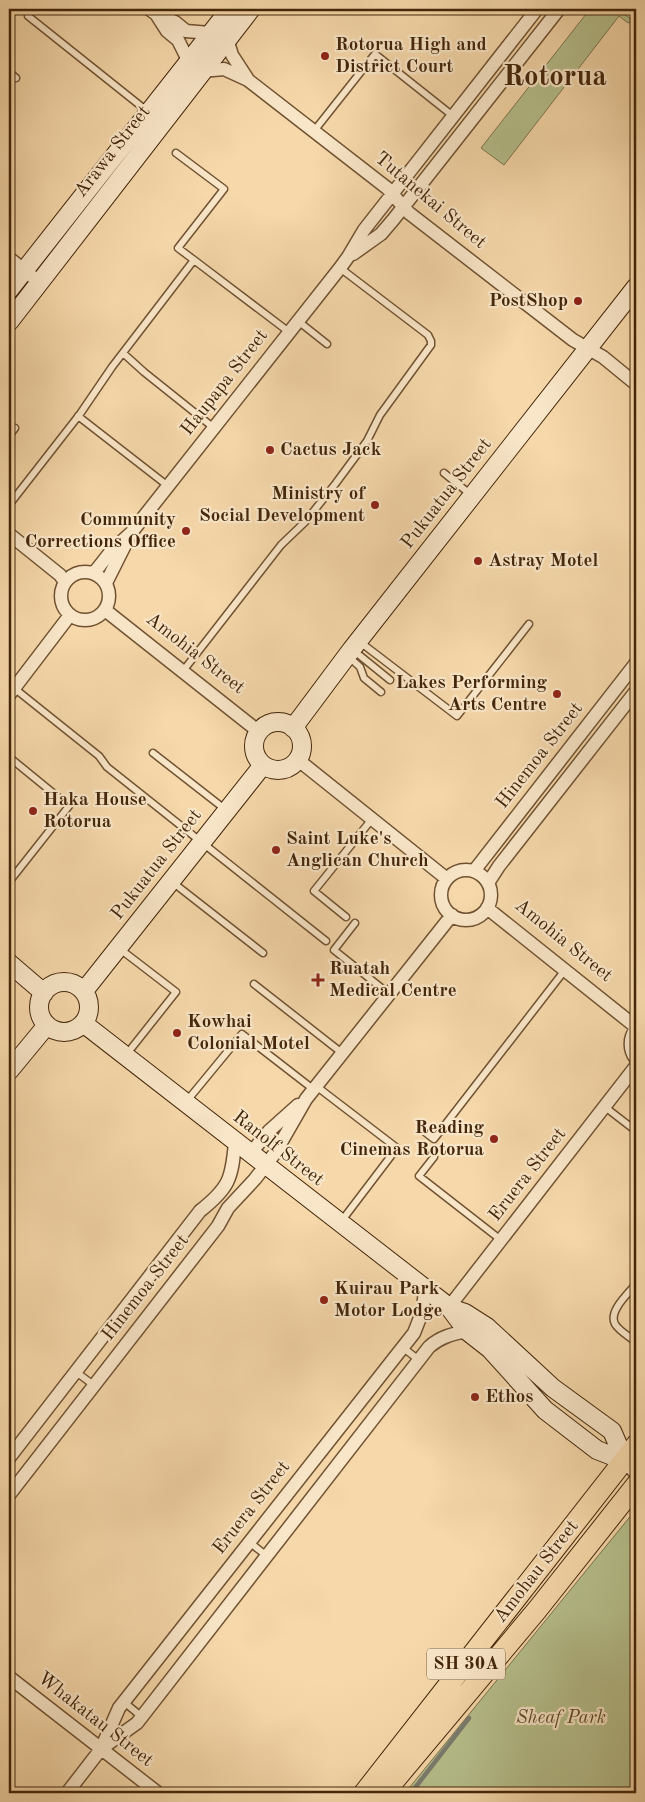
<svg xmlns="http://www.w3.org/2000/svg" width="645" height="1802" font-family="'Old Standard TT',serif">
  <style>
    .green { fill: #b6c08d; stroke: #7c734c }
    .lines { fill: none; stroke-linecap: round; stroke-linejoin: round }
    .stream { stroke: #7b7d70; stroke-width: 4.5 }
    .service-casing { stroke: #705232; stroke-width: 9 }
    .minor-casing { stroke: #705232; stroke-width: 15 }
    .tertiary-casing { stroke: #705232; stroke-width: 18 }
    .secondary-casing { stroke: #43260a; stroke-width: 20 }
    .primary-casing { stroke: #43260a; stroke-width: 22 }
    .service { stroke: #f9e6c8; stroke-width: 6 }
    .minor { stroke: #f9e6c8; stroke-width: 12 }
    .tertiary { stroke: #f9e6c8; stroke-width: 15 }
    .secondary { stroke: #f9e6c8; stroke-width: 18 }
    .primary { stroke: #f6d8aa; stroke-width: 20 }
    .poi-dot { fill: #8f2418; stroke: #f9e6c8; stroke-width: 2 }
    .labels { text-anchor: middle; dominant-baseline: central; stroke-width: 4.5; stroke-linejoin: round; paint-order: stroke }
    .shield { fill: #f9e6c8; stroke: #7a6043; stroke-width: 1 }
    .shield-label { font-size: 18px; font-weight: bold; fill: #43260a }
    .poi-label { font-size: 19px; font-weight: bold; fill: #43260a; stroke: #f9e6c8; text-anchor: start }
    .street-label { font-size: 19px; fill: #43260a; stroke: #f9e6c8 }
    .park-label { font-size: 19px; font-style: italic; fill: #604c2b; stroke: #f9e6c8 }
    .town-label { font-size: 29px; font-weight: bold; fill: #43260a; stroke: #f9e6c8 }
  </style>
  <rect width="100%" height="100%" fill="#f6d8aa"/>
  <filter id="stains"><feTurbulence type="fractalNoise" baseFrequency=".004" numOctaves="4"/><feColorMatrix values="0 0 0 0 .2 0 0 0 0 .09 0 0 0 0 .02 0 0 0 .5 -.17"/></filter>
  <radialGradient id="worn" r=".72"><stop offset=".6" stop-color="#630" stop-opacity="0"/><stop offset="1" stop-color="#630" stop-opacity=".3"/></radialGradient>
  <!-- green -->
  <path class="green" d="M590 9H617L631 19 630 22 628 23 619 16 504 165 481 148Z
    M633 1513 636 1516 635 1793H405Z"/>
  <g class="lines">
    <!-- stream -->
    <path class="stream" d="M411 1793 469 1718"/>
    <!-- service casing -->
    <g class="service-casing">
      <path id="service" d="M28 16 147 111
        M9 72 16 78
        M314 131 375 54 453 116
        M176 153 224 189 178 248 194 260
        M298 321 327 344
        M123 353 144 372 214 428
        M78 416 168 486
        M9 436 15 428
        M444 473 470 494
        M9 505 80 414 112 367 194 260 289 332
        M360 642 457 716 529 624
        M353 650 390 680
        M349 657 360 667 364 678 381 692
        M183 671 281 545 305 522 336 483 367 441 380 415 431 345V341L428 335 340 268
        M14 688 99 756 107 767 326 941
        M153 753 226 810
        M9 757 69 806 9 882
        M171 881 263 953
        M346 917 314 891 372 819
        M355 923 334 950 389 994
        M120 949 176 992 126 1055
        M254 984 342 1053
        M316 1086 397 1148 340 1223
        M186 1102 242 1034 313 1089
        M605 1107 636 1131
        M421 1129 434 1139 565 970
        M434 1157 419 1176 501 1240
        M636 1284C629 1293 608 1311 615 1324 619 1331 630 1337 636 1342
        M402 1347 419 1360
        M76 1372 95 1386
        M249 1542 267 1556
        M124 1702 142 1717"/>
    </g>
    <!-- minor casing -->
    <g class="minor-casing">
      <path id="minor" d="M149 9 156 14 175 22 186 31 210 33
        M156 14 167 31 178 40 188 60
        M227 39 232 55 247 78
        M202 71 224 69 248 80 387 188 409 213 573 340 603 357 636 384
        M353 254 381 234 393 220 559 9
        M9 258 39 282
        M9 534 60 575 65 582
        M61 596a24 24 0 1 1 48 0a24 24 0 1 1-48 0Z
        M94 573 112 550 131 533 340 268 348 257 364 230 537 9
        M106 583 129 537
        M105 610 258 731
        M9 695 70 615
        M297 759 447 879
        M441 895a25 25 0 1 1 50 0a25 25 0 1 1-50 0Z
        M474 871 636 663
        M488 883 499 866 636 691
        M487 908 636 1027
        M636 1029C629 1038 629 1050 636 1059
        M250 1154 269 1131 298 1105
        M449 1307 636 1066
        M9 1458 200 1211C229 1188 232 1179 235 1142
        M9 1495 218 1226 228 1208 255 1179 275 1153 306 1099 452 915
        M9 1677 158 1793
        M101 1749 137 1723 429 1347C440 1337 452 1334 467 1331
        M67 1793 101 1749 119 1708 414 1333 423 1310 425 1289"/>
    </g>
    <!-- tertiary casing -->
    <g class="tertiary-casing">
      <path id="tertiary" d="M625 1461 636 1471"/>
    </g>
    <!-- secondary casing -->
    <g class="secondary-casing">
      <path id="secondary" d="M9 290 230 9
        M9 322 251 9
        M254 746a24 24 0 1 1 48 0a24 24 0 1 1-48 0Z
        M293 728 352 649 636 287
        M9 963 44 993
        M39 1007a25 25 0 1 1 50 0a25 25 0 1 1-50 0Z
        M84 991 263 765
        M83 1023 449 1307 467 1331 490 1349 545 1410 597 1450 625 1461
        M9 1071 47 1025
        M450 1308 465 1313 487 1327 553 1388 612 1431 625 1461"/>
    </g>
    <!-- primary casing -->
    <g class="primary-casing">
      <path id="primary" d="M364 1793 636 1445
        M384 1793 537 1610 636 1485"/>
    </g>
    <!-- service -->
    <use href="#service" class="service"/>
    <!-- minor -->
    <use href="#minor" class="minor"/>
    <!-- tertiary -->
    <use href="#tertiary" class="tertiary"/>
    <!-- secondary -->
    <use href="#secondary" class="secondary"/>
    <!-- primary -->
    <use href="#primary" class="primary"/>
  </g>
  <!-- markers -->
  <g class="poi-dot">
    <circle cx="325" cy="56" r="5"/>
    <circle cx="578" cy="301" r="5"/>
    <circle cx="270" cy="450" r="5"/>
    <circle cx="375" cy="505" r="5"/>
    <circle cx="186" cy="531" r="5"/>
    <circle cx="478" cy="561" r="5"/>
    <circle cx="557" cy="694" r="5"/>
    <circle cx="33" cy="811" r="5"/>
    <circle cx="276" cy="850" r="5"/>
    <path d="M315.5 972.5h5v5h5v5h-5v5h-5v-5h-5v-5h5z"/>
    <circle cx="177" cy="1033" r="5"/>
    <circle cx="494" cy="1139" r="5"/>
    <circle cx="324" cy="1300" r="5"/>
    <circle cx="475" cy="1397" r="5"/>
  </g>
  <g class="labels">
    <!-- shield labels -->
    <rect class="shield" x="427" y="1648.5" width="78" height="31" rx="4"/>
    <g class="shield-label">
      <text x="466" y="1664">SH 30A</text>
    </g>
    <!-- poi labels -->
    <g class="poi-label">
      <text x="335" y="45">Rotorua High and<tspan x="335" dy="22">District Court</tspan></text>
      <text x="568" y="301" text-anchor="end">PostShop</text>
      <text x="280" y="450">Cactus Jack</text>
      <text x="365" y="494" text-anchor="end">Ministry of<tspan x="365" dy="22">Social Development</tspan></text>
      <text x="176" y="520" text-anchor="end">Community<tspan x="176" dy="22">Corrections Office</tspan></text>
      <text x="488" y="561">Astray Motel</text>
      <text x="547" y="683" text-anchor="end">Lakes Performing<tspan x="547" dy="22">Arts Centre</tspan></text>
      <text x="43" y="800">Haka House<tspan x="43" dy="22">Rotorua</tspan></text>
      <text x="286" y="839">Saint Luke's<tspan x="286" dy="22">Anglican Church</tspan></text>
      <text x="329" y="969">Ruatah<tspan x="329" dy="22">Medical Centre</tspan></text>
      <text x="187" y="1022">Kowhai<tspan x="187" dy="22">Colonial Motel</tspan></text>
      <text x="484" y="1128" text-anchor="end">Reading<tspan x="484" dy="22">Cinemas Rotorua</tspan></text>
      <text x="334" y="1289">Kuirau Park<tspan x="334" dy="22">Motor Lodge</tspan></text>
      <text x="485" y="1397">Ethos</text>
    </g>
    <!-- street labels -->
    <g class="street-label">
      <text transform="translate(113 152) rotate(-52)">Arawa Street</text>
      <text transform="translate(430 201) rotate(40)">Tutanekai Street</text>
      <text transform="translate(225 383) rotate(-52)">Haupapa Street</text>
      <text transform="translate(447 494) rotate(-52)">Pukuatua Street</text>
      <text transform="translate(195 654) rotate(38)">Amohia Street</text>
      <text transform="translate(540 756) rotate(-52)">Hinemoa Street</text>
      <text transform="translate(157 865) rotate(-52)">Pukuatua Street</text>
      <text transform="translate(563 941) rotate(39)">Amohia Street</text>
      <text transform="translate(278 1149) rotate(38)">Ranolf Street</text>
      <text transform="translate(528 1175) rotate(-52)">Eruera Street</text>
      <text transform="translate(146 1288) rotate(-52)">Hinemoa Street</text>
      <text transform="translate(252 1508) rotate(-52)">Eruera Street</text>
      <text transform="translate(537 1572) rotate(-52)">Amohau Street</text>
      <text transform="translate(95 1720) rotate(38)">Whakatau Street</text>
    </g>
    <!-- park labels -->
    <g class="park-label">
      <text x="561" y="1718">Sheaf Park</text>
    </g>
    <!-- town labels -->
    <g class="town-label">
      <text x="555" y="77">Rotorua</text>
    </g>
  </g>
  <!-- margin -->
  <rect width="645" height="1802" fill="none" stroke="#f6d8aa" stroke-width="30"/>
  <rect x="10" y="10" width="625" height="1782" fill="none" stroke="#43260a" stroke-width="2.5"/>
  <rect x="15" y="15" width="615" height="1772" fill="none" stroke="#43260a"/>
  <rect width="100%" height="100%" filter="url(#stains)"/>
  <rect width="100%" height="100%" fill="url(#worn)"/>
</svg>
